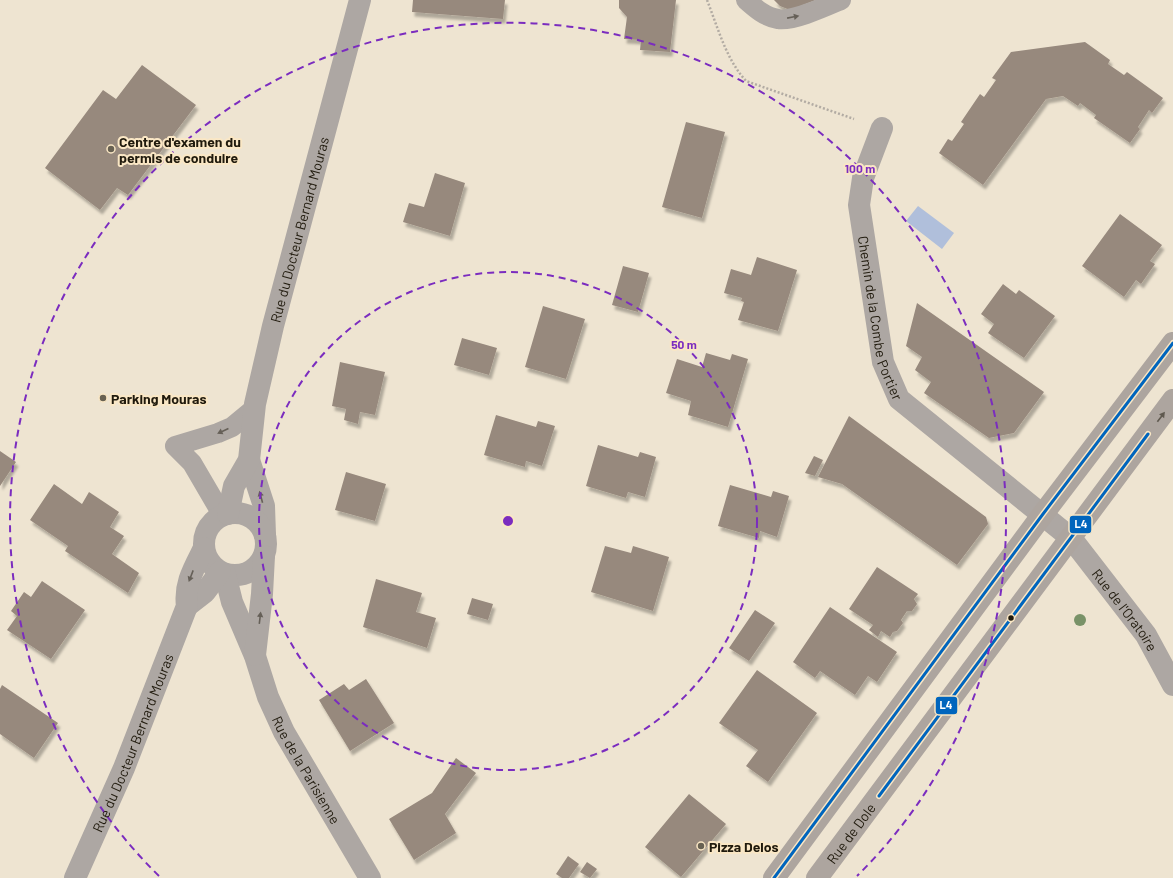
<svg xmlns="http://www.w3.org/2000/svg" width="1173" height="878" font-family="Barlow,sans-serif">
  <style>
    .water { fill: #b0bfdb }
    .building { fill: #97897d; filter: url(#shadow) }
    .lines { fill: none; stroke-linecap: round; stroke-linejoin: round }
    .path { stroke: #b2aba3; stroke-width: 2.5; stroke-dasharray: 2 2; stroke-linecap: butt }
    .lane { stroke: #ada7a3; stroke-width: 20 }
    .street { stroke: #ada7a3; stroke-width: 22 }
    .secondary { stroke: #ada59f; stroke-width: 22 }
    .bus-1-casing { stroke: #fae7c5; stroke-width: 6 }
    .bus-1 { stroke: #0065bd; stroke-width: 3 }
    .tree { fill: #799268 }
    .oneway { fill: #666058 }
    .oneway2 { fill: #5f594f }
    .ring { fill: none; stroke: #7b2cbf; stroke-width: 2; stroke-dasharray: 7 5 }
    .poi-dot { fill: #686152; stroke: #fae7c5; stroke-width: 1.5 }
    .bus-dot { fill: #201a0d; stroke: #fae7c5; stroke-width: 1.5 }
    .labels { text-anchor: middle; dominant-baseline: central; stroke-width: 4; stroke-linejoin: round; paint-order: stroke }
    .poi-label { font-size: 14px; font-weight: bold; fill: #201a0d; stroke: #fae7c5; text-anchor: start }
    .street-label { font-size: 14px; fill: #201a0d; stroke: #fae7c5 }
    .centre { fill: #7b2cbf; stroke: #fae7c5; stroke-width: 2 }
    .ring-label { font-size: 12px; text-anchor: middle; font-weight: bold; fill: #7b2cbf; stroke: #fae7c5; stroke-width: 4; stroke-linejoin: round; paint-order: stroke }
    .line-badge { stroke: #fae7c5; stroke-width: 1.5 }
    .badge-label { font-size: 11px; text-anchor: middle; font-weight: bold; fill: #fff }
  </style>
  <defs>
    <filter id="shadow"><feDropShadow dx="2.5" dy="4.5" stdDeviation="1" flood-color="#0004"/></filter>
  </defs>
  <rect width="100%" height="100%" fill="#eee4d1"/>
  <!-- water -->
  <path class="water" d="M918 206 954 233 942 249 906 221Z"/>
  <!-- building -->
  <path class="building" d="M413 0H505L503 19 412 12Z
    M619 0H676L670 52 640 50 641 40 624 39 627 17 619 8Z
    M774 0H816L790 10 780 6Z
    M1085 42 1110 60 1108 64 1124 75 1127 72 1163 98 1152 113 1149 110 1138 127 1140 129 1130 143 1094 118 1096 115 1080 103 1078 106 1063 96 1046 99 983 185 939 153 948 139 952 141 964 124 961 122 980 94 984 97 996 80 992 78 1011 52Z
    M142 65 196 105 128 195 117 188 100 210 45 168 103 90 116 99Z
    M686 122 725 132 702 218 662 207Z
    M435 173 465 183 450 236 403 222 409 203 424 207Z
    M1120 214 1162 245 1150 261 1155 264 1141 284 1136 280 1124 297 1082 266Z
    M757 257 797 270 778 331 738 320 744 302 741 301 742 298 724 293 731 269 751 275Z
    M623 266 649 273 638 312 612 305Z
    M1003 284 1016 294 1019 290 1055 316 1024 358 988 333 994 324 981 314Z
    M917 303 1044 392 1014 433 989 438 924 393 931 382 915 370 922 357 906 346Z
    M543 306 585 319 566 379 525 367Z
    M462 338 497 348 489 375 454 365Z
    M706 353 730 360 732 354 748 359 728 427 688 415 691 401 666 393 677 359 702 367Z
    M340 362 385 372 375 415 360 412 358 424 344 420 346 409 332 406Z
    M496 415 536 427 538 421 555 426 542 466 526 461 525 467 484 455Z
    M849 416 986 517 988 524 957 565 842 484 818 477Z
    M598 445 638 457 640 452 656 457 645 497 628 492 626 498 586 486Z
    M0 451 16 462 0 486Z
    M814 456 823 460 815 476 805 473Z
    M346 472 386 484 375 521 335 510Z
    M54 484 82 504 89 492 119 512 110 527 124 536 112 554 139 573 128 593 65 551 68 546 30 520Z
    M730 485 771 497 773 491 789 496 777 537 760 531 759 538 718 526Z
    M605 546 631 553 633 546 669 557 653 611 591 592Z
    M877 567 918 594 914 599 917 604 912 611H907L901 620 903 623 897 631 893 632 890 637 881 631 878 637 869 630 873 625 849 609Z
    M376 579 422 593 416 612 436 618 427 648 363 627Z
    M42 581 85 610 51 659 7 630 17 616 11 611 24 592 31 597Z
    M472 598 493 604 488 620 467 614Z
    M830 607 897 652 877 682 868 676 855 695 820 671 815 678 793 662Z
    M755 610 775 623 749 661 729 648Z
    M757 670 817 713 768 782 746 766 758 750 719 723Z
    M366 679 394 723 350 751 319 700 344 684 349 690Z
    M2 685 58 723 34 758 0 734V689Z
    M456 758 476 773 445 814 456 833 414 860 389 819 432 793Z
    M689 794 726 824 681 877 645 847Z
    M568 856 579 864 569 878H562L556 874Z
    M587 862 597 869 590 878 580 872Z"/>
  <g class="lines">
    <!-- path -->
    <path class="path" d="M707 0C718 28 726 59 746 81L854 119"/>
    <!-- lane -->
    <path class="lane" d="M746 0C755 8 765 17 778 19 792 22 827 6 841 0
      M175 446 218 433 232 427 255 408
      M175 446 192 463 223 516"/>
    <!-- street -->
    <g class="street">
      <path id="s1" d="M882 128 863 178 859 205 883 362 899 399 1071 538 1146 635 1173 685"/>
      <path d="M249 460 264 506 265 535"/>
      <circle cx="235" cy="544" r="31"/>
      <path id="s2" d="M228 514 234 486 249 460 255 404 273 326 360 0"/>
      <path id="s3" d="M225 574 232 602 255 656 268 697 284 732 370 878"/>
      <path d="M187 606 205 592 220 572"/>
      <path d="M255 655 262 594 264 556"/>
      <path id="s4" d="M75 878 124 768 187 606C184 584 194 568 204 548"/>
    </g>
    <!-- secondary -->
    <g class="secondary">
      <path d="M774 878 1043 514 1173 343"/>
      <path id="s5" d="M817 878 1173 400"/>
    </g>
    <!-- bus-1 casing -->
    <g class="bus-1-casing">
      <path id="bus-1" d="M879 796 1148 434
        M774 878 1043 514 1173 343"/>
    </g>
    <!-- bus-1 -->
    <use href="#bus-1" class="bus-1"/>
  </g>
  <!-- trees -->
  <circle class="tree" cx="1080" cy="620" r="6"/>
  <!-- one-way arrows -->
  <defs><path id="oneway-solid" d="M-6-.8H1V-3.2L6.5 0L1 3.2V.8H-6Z"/></defs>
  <g class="oneway">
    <use href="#oneway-solid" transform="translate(793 17) rotate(-11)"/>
    <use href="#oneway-solid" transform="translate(223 431) rotate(155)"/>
    <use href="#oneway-solid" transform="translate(261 497) rotate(-105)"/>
    <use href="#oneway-solid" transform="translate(191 576) rotate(111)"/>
    <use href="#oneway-solid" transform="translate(260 618) rotate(-83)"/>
  </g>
  <use class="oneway2" href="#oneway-solid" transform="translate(1161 417) rotate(-53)"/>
  <!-- distance rings -->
  <g class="ring">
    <circle cx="508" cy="521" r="249"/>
    <path d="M159 876A498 498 0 1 1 857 876"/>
  </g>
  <!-- markers -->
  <g class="poi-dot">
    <circle cx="111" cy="149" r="4"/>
    <circle cx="103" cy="398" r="4"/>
    <circle cx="701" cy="846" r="4"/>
  </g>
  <circle class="bus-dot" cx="1011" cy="618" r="3.5"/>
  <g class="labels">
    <!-- poi labels -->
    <g class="poi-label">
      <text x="119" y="141">Centre d'examen du<tspan x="119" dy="16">permis de conduire</tspan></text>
      <text x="111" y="398">Parking Mouras</text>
      <text x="709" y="846">Pizza Delos</text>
    </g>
    <!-- street labels -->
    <g class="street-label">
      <text stroke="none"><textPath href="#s2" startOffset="295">Rue du Docteur Bernard Mouras</textPath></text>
      <text stroke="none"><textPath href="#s1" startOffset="196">Chemin de la Combe Portier</textPath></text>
      <text stroke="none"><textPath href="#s1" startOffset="591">Rue de l'Oratoire</textPath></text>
      <text stroke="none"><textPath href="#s4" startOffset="147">Rue du Docteur Bernard Mouras</textPath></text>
      <text stroke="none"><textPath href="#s3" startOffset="213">Rue de la Parisienne</textPath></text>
      <text stroke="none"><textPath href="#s5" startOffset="56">Rue de Dole</textPath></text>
    </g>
  </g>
  <circle cx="508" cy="521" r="6" class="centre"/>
  <g class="ring-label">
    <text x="860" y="173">100 m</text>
    <text x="684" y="349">50 m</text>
  </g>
  <g class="line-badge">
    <rect x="1069" y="515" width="23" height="19" rx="4" fill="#0065bd"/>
    <rect x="935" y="696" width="23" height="19" rx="4" fill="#0065bd"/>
  </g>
  <g class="badge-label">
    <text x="1081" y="528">L4</text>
    <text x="946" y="709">L4</text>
  </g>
</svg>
